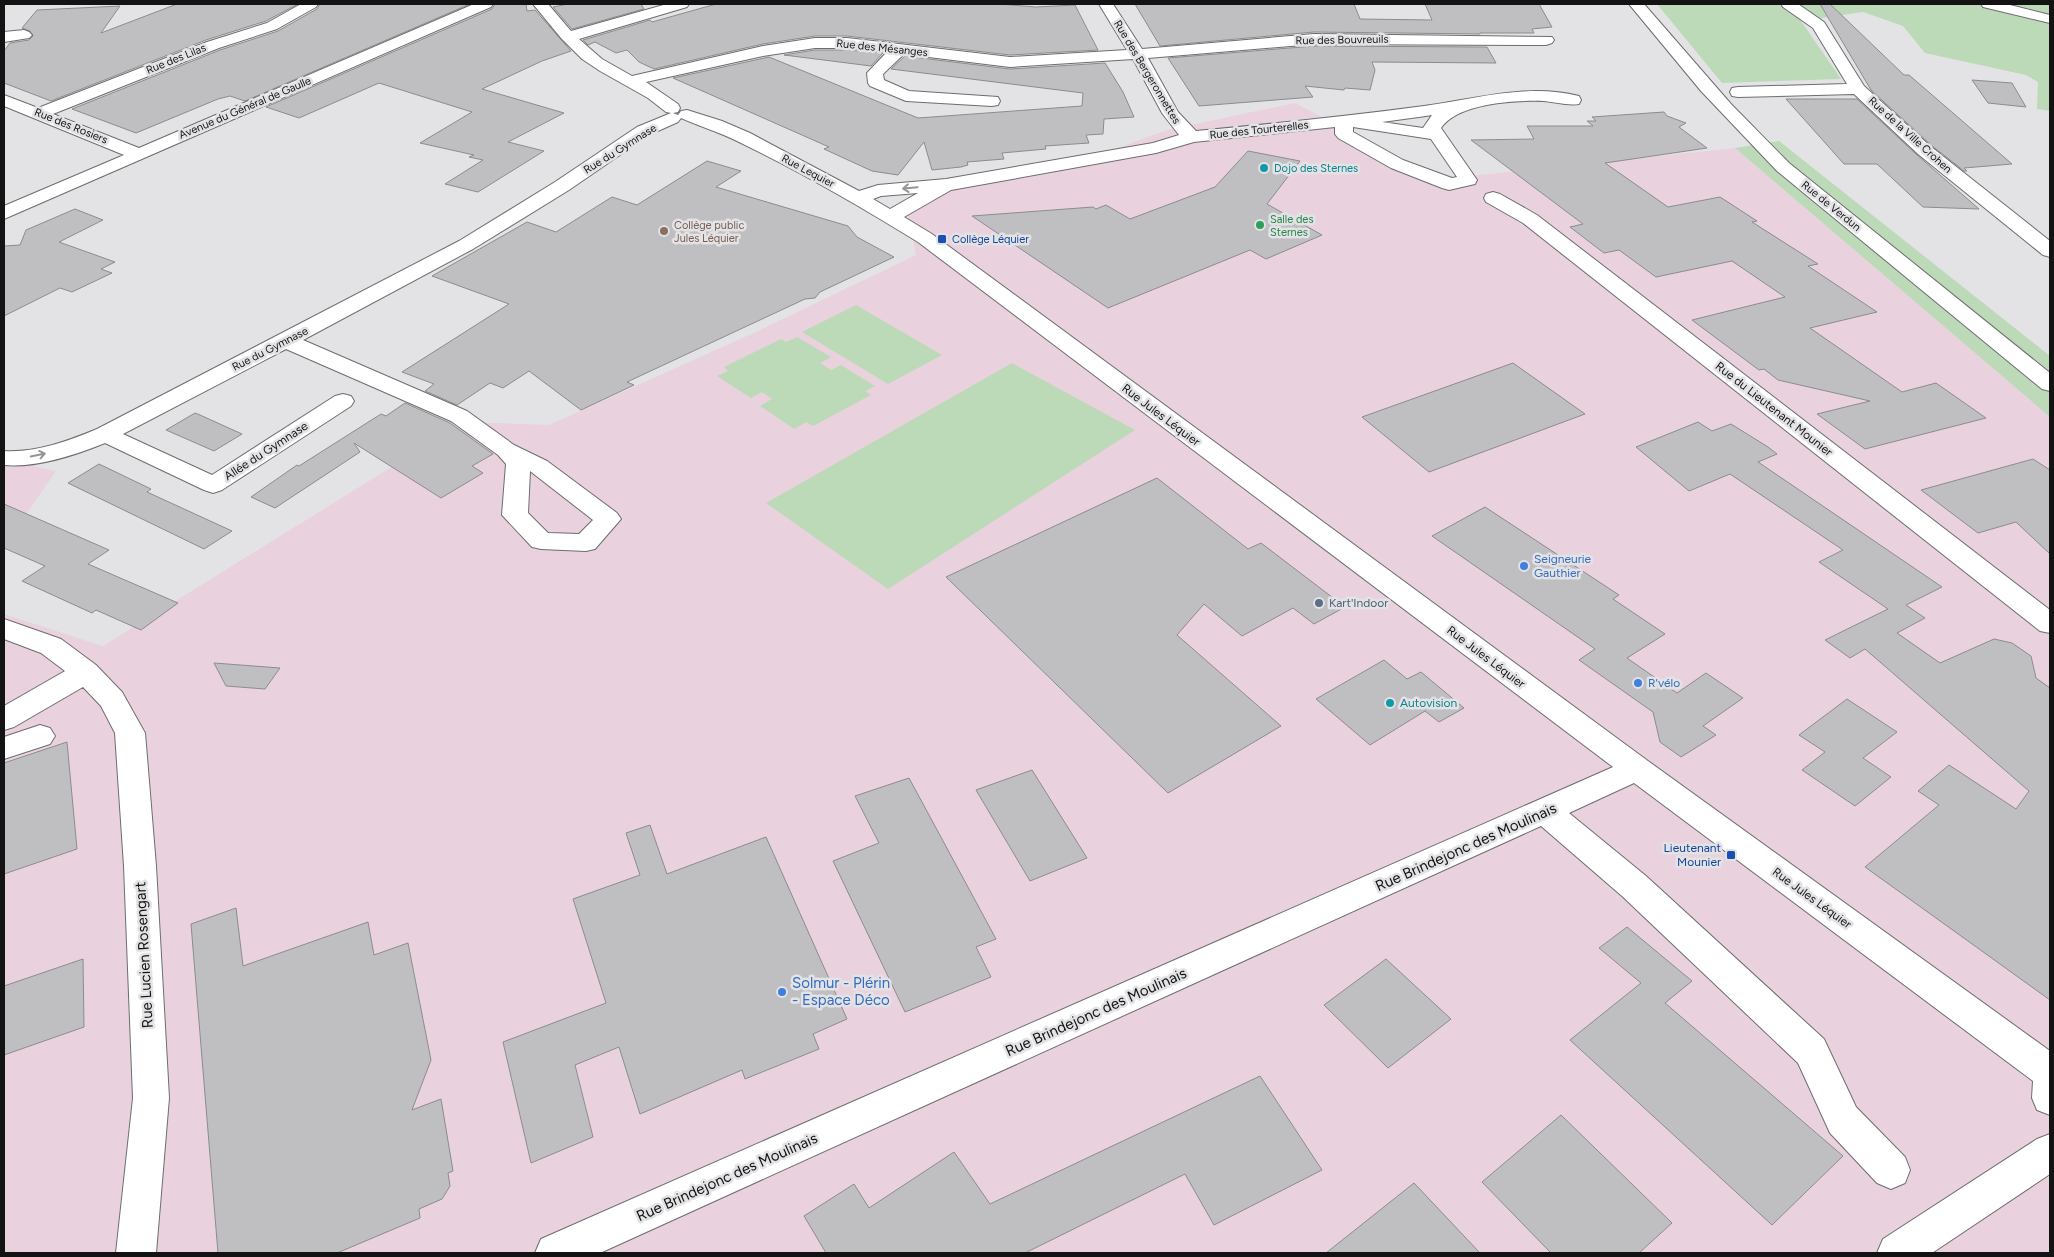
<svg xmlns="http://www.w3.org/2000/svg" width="2054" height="1257" font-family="Figtree,sans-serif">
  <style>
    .industrial { fill: #e9d2de }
    .green { fill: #bcd9b8 }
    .building { fill: #bfbfc2; stroke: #8b8c8e }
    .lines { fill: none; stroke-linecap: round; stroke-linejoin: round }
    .minor-casing { stroke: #6d6d70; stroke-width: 2 }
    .major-casing { stroke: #6d6d70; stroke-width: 2 }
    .minor { fill: #fff; fill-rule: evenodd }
    .major { fill: #fff; fill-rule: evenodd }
    .oneway { stroke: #959595 }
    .culture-dot { fill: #0f9aa8; stroke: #e3e3e6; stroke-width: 2 }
    .leisure-dot { fill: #2e9e5b; stroke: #e3e3e6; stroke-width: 2 }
    .education-dot { fill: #8d6e63; stroke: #e3e3e6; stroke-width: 2 }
    .transit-dot { fill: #1a4fb4; stroke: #e3e3e6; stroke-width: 2 }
    .shop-dot { fill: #3f7fe0; stroke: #e3e3e6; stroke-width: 2 }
    .service-dot { fill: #5c6f8a; stroke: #e3e3e6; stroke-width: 2 }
    .labels { text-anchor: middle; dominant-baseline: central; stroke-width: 5; stroke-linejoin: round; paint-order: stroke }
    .far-street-label { font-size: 11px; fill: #131314; stroke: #e3e3e6 }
    .far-culture-label { font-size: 11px; fill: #0d838f; stroke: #e3e3e6; text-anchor: start }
    .far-leisure-label { font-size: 11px; fill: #27864d; stroke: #e3e3e6; text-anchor: start }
    .far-education-label { font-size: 11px; fill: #785e54; stroke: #e3e3e6; text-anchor: start }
    .far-transit-label { font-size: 11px; fill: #164399; stroke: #e3e3e6; text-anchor: start }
    .street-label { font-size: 12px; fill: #131314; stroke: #e3e3e6 }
    .shop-label { font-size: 12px; fill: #366cbe; stroke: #e3e3e6; text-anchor: start }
    .service-label { font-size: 12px; fill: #4e5e75; stroke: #e3e3e6; text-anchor: start }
    .culture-label { font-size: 12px; fill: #0d838f; stroke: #e3e3e6; text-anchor: start }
    .transit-label { font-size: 12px; fill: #164399; stroke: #e3e3e6; text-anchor: end }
    .near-street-label { font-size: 15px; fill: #131314; stroke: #e3e3e6 }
    .near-shop-label { font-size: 15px; fill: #366cbe; stroke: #e3e3e6; text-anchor: start }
  </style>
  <rect width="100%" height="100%" fill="#e3e3e6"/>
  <!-- industrial -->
  <path class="industrial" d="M1295 103 1440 179 1735 148 2050 417V1253H4V614L103 646 464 422 549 425 758 331 916 255 905 199 1062 168 1167 130Z
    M4 460 56 471 4 546Z"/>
  <!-- green -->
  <path class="green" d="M1657 4H2050V111L2037 109 2038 82 2026 75 1925 53 1903 26 1863 12 1801 21 1841 79 1722 83Z
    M1779 141 2050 356V417L1735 148Z
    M856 305 942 355 888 384 802 332Z
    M797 337 831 357 820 363 831 370 841 365 875 386 865 391 871 395 813 426 806 422 794 429 760 406 772 399 762 392 751 398 717 376 728 371 724 367 781 339 786 342Z
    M1012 363 1135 430 888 589 766 503Z"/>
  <!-- building -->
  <path class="building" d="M177 4H298L266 21 206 40 51 101 4 83V51L10 43 29 40 33 36 30 31 22 28 37 10 120 6 101 33Z
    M320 4H470L245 101 230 96 218 99 136 133 72 109 220 50 278 31 317 9Z
    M495 4H526L527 11 535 10 571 51 542 61 482 89 564 113 508 142 544 151 478 192 445 184 483 160 469 157 474 155 420 143 472 112 379 83 299 118 266 107 492 9Z
    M568 4H641L644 9 572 29 553 7Z
    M716 4H999L1036 7 1075 5 1098 50 1010 55 847 36H815L763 44 654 69 639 62 627 50 616 53 595 42 588 45 583 40 650 20 652 22Z
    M1135 4H1354L1360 19 1432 20 1425 4H1539L1552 27 1532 29 1534 33H1480V34L1314 32 1160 46Z
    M1820 4H1830L1904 75H1909L2012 164 1964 168 1967 171H1964L1931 145 1871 90Z
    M1314 46 1487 47 1496 63 1372 62 1375 70 1370 90 1345 88 1344 90 1305 86 1313 97 1199 106 1168 58Z
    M815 50H847L883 53 871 66 784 55Z
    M905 56 1010 69 1105 63 1123 92 1134 117 1104 119 1103 134 1086 135 1089 143 1045 146 1046 149 1002 153 1004 159 967 162 968 165 961 167 932 170 924 142 898 175 872 171 824 149 829 147 673 78 769 57 918 118 1082 106 1083 93 891 69Z
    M1972 80 2012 83 2026 107 1988 103Z
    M1786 99H1857L1917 155 1979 209 1923 207 1877 164H1844Z
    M1664 112 1667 116 1686 123 1679 127 1707 148 1605 163 1668 207 1720 197 1757 221 1752 222 1818 264 1808 266 1877 312 1810 328 1902 392 1936 383 1986 418 1865 449 1817 414 1870 401 1778 380 1764 369 1759 370 1692 320 1785 297 1732 261 1656 277 1619 250 1604 253 1570 227 1583 224 1471 140 1534 139 1527 126H1593L1587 121H1596L1592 117Z
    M1248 151 1300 161 1267 204 1322 235 1266 259 1250 250 1108 308 972 216 1093 207 1096 209 1106 205 1130 219 1215 187Z
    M707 161 741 171 716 187 848 226 857 237 894 257 820 292 815 298 805 299 627 382 634 385 581 410 529 371 503 388 490 383 457 405 425 391 434 384 402 372 509 304 432 276 527 222 556 232 612 197 637 205Z
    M75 209 103 220 59 242 115 262 101 269 112 273 72 292 60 288 4 316V246L20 245 26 230Z
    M1513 363 1585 414 1429 472 1362 417Z
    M405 403 450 423 493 454 472 466 483 473 441 498 354 443 360 452 275 508 251 497 297 465 299 466 381 414 386 416Z
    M195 413 200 415 242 434 214 451 166 430Z
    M1698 422 1712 431 1731 424 1768 447 1777 454 1758 462 1942 587 1906 605 1925 618 1897 633 1940 663 1994 639 2012 643 2031 656 2036 678 2050 688V1000L1865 867 1939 805 1918 791 1949 765 2016 809 2029 791 1865 649 1850 658 1825 640 1888 609 1819 562 1843 550 1730 474 1689 491 1636 447Z
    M2033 459 2050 470V554L2016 522 1978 533 1921 490Z
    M99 464 151 489 147 492 232 531 204 549 68 483Z
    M1157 478 1248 549 1261 543 1345 607 1314 624 1293 608 1242 636 1204 604 1177 635 1281 726 1168 793 946 577Z
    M4 504 109 550 88 564 178 603 141 630 96 610 92 613 22 581 45 566 4 548Z
    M1485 507 1619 595 1613 599 1665 634 1627 658 1677 693 1706 673 1743 698 1703 726 1716 735 1681 757 1660 742 1653 712 1579 660 1595 649 1432 536Z
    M1384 660 1407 679 1421 672 1464 708 1439 722 1425 711 1370 745 1316 699Z
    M214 663 280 668 265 689 226 686Z
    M1847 699 1897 732 1863 758 1891 777 1855 806 1802 770 1825 752 1799 735Z
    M67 742 77 849 4 874V763Z
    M1032 770 1087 858 1030 881 976 790Z
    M909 778 996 939 976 947 991 977 905 1012 833 861 879 843 855 796Z
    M650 825 667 874 766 837 847 1019 813 1034 819 1049 745 1079 742 1070 640 1114 619 1047 575 1065 593 1137 531 1163 503 1042 606 1003 573 899 640 875 626 833Z
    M236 908 243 966 368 922 374 955 408 943 431 1060 412 1110 441 1099 453 1171 448 1173 450 1186 442 1199 419 1209 420 1218 337 1253H218L191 924Z
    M1627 927 1692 981 1665 1003 1843 1156 1772 1225 1570 1040 1641 983 1599 948Z
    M83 959 84 1027 4 1055V986Z
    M1386 959 1451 1019 1388 1068 1324 1005Z
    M1260 1076 1322 1170 1214 1225 1185 1174 1025 1253H826L804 1216 854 1184 869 1208 954 1152 990 1204Z
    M1561 1115 1672 1223 1639 1253H1551L1482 1182Z
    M1414 1183 1480 1253H1326Z"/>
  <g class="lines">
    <!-- minor casing -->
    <g class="minor-casing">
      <path id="minor" d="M301 4H318L316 7 277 29 219 48 53 114 139 148 474 4H493L491 7 4 219V206L124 155 4 106V95L38 108 207 42 267 23Z
        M533 4H548L571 31 667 4H689L687 7 579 39 602 59 632 76 763 46 815 38H847L1010 57 1127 50 1099 4H1113L1142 49 1314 34 1552 37 1554 40 1552 43 1546 45 1314 44 1148 58 1178 112 1196 131C1272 124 1348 116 1424 106 1476 99 1527 83 1579 96L1581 100 1579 104C1568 106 1555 102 1544 101 1515 100 1458 103 1441 128L1477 180 1475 184 1449 190 1442 188 1391 168 1338 138 1335 134V127L1194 142 1156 153 951 190 904 217 932 234 1648 761 2050 1051V1115L2037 1110 2032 1098 2033 1081 1634 783 1569 813 1646 876 1824 1039 1856 1107 1905 1157 1910 1170 1905 1183 1891 1189 1877 1183 1830 1133 1798 1063 1622 896 1541 826 600 1253H535L541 1239 1613 767 918 242C860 206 799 171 737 141 719 132 699 126 681 118L678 122 649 135 569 190 473 249 303 340 467 411 514 445 547 461 617 513 621 519 595 549 586 551 541 549 532 547 502 515 506 464 498 455 451 421 286 349 123 434 212 475 335 396 343 394 351 396 354 401 351 406 222 490 213 493 204 490 105 443C76 455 35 468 4 465V451C36 453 68 441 97 429L459 241 555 182 637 127 671 113 666 112 648 98 600 71 582 59 561 38ZM815 48H847L887 52 867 73 868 83 870 86 906 101 992 106 998 105 1000 101 998 97 909 91 884 80 883 74 904 54 1010 67 1133 59 1162 113 1179 135 1153 143 946 179 878 185 859 191 750 133 722 121 687 110 681 111 678 115 673 113 678 112 680 108 678 104 646 82 763 56ZM1432 115 1423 128 1382 122 1426 116ZM1353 127 1431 139 1457 177 1452 178 1403 160 1353 132ZM918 193 890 209 873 199 881 196ZM530 471 593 520 579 534 548 533 528 513Z
        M1781 4H1798L1824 22 1864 86 1930 146 2050 241V257L2043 255 1918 154 1854 94 1738 97 1732 96 1730 92 1732 88 1738 87 1847 84 1813 28 1783 7Z
        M1981 4H2006L2050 15V23L1983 7Z
        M24 30 29 32 32 35 29 38 4 42V32Z
        M1493 192 1500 194 1537 215 2050 610V633L2040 631 1523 223 1486 202 1484 198 1486 194Z
        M4 619 61 639 96 665 122 692 145 733 156 866 169 1098 156 1253H116L133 1098 124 866 115 733 101 706 83 687 14 727 4 730V706L65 671 41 653 4 639Z
        M40 725 50 728 55 736 50 744 4 759V737Z
        M2050 1134V1174L1932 1253H1877L1883 1239 2037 1139Z"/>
    </g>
    <!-- major casing -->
    <g class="major-casing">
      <path id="major" d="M1629 4H1644L1731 104 1789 163 2050 373V391L2042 389 1777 171 1701 91Z"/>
    </g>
    <!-- minor -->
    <use href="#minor" class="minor"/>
    <!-- major -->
    <use href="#major" class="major"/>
  </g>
  <!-- one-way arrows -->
  <defs><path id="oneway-shaft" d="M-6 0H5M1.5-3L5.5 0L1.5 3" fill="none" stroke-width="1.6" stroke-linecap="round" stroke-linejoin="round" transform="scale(1.25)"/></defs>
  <g class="oneway">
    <use href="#oneway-shaft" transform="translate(910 188) rotate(175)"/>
    <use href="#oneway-shaft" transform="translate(38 455) rotate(-11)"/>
  </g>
  <!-- markers -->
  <g class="culture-dot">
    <circle cx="1264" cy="168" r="5"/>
    <circle cx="1390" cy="703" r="5"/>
  </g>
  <circle class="leisure-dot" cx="1260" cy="225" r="5"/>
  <circle class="education-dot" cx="664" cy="231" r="5"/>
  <g class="transit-dot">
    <rect x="937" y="234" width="10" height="10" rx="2.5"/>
    <rect x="1726" y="850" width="10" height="10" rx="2.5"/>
  </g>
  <g class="shop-dot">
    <circle cx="1524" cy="566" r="5"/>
    <circle cx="1638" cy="683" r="5"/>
    <circle cx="782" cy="992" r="5"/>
  </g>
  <circle class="service-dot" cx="1319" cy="603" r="5"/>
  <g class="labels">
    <!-- far-street labels -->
    <g class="far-street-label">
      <text transform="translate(1342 40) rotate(-1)">Rue des Bouvreuils</text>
      <text transform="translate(882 48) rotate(6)">Rue des Mésanges</text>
      <text transform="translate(176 59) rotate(-22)">Rue des Lilas</text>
      <text transform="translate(1147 72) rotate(59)">Rue des Bergeronnettes</text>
      <text transform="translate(245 108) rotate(-23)">Avenue du Général de Gaulle</text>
      <text transform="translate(71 126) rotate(22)">Rue des Rosiers</text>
      <text transform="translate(1259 130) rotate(-6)">Rue des Tourterelles</text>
      <text transform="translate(1910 135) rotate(42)">Rue de la Ville Crohen</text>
      <text transform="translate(620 149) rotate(-32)">Rue du Gymnase</text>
      <text transform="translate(808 171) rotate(28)">Rue Lequier</text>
      <text transform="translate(1831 206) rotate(39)">Rue de Verdun</text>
      <text transform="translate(270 349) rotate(-27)">Rue du Gymnase</text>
    </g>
    <!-- far-culture labels -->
    <g class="far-culture-label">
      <text x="1274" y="168">Dojo des Sternes</text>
    </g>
    <!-- far-leisure labels -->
    <g class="far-leisure-label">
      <text x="1270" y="219">Salle des<tspan x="1270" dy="13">Sternes</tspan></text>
    </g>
    <!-- far-education labels -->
    <g class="far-education-label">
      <text x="674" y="225">Collège public<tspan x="674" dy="13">Jules Léquier</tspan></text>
    </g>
    <!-- far-transit labels -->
    <g class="far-transit-label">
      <text x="952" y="239">Collège Léquier</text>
    </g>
    <!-- street labels -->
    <g class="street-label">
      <text transform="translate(1774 409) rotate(38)">Rue du Lieutenant Mounier</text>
      <text transform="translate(1161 415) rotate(37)">Rue Jules Léquier</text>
      <text transform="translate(266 451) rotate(-33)">Allée du Gymnase</text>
      <text transform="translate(1486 657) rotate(37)">Rue Jules Léquier</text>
      <text transform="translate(1812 898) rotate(36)">Rue Jules Léquier</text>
    </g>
    <!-- shop labels -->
    <g class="shop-label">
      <text x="1534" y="559">Seigneurie<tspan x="1534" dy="14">Gauthier</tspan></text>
      <text x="1648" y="683">R'vélo</text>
    </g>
    <!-- service labels -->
    <g class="service-label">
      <text x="1329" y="603">Kart'Indoor</text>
    </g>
    <!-- culture labels -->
    <g class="culture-label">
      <text x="1400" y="703">Autovision</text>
    </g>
    <!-- transit labels -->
    <g class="transit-label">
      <text x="1721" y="848">Lieutenant<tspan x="1721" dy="14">Mounier</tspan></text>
    </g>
    <!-- near-street labels -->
    <g class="near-street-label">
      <text transform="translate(1466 847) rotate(-24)">Rue Brindejonc des Moulinais</text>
      <text transform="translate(144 955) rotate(-93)">Rue Lucien Rosengart</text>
      <text transform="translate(1096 1012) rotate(-24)">Rue Brindejonc des Moulinais</text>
      <text transform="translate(727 1177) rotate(-24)">Rue Brindejonc des Moulinais</text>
    </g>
    <!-- near-shop labels -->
    <g class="near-shop-label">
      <text x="792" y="983">Solmur - Plérin<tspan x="792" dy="17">- Espace Déco</tspan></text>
    </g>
  </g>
  <!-- border -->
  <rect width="2054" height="1257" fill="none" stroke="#131314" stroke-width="10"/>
</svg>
